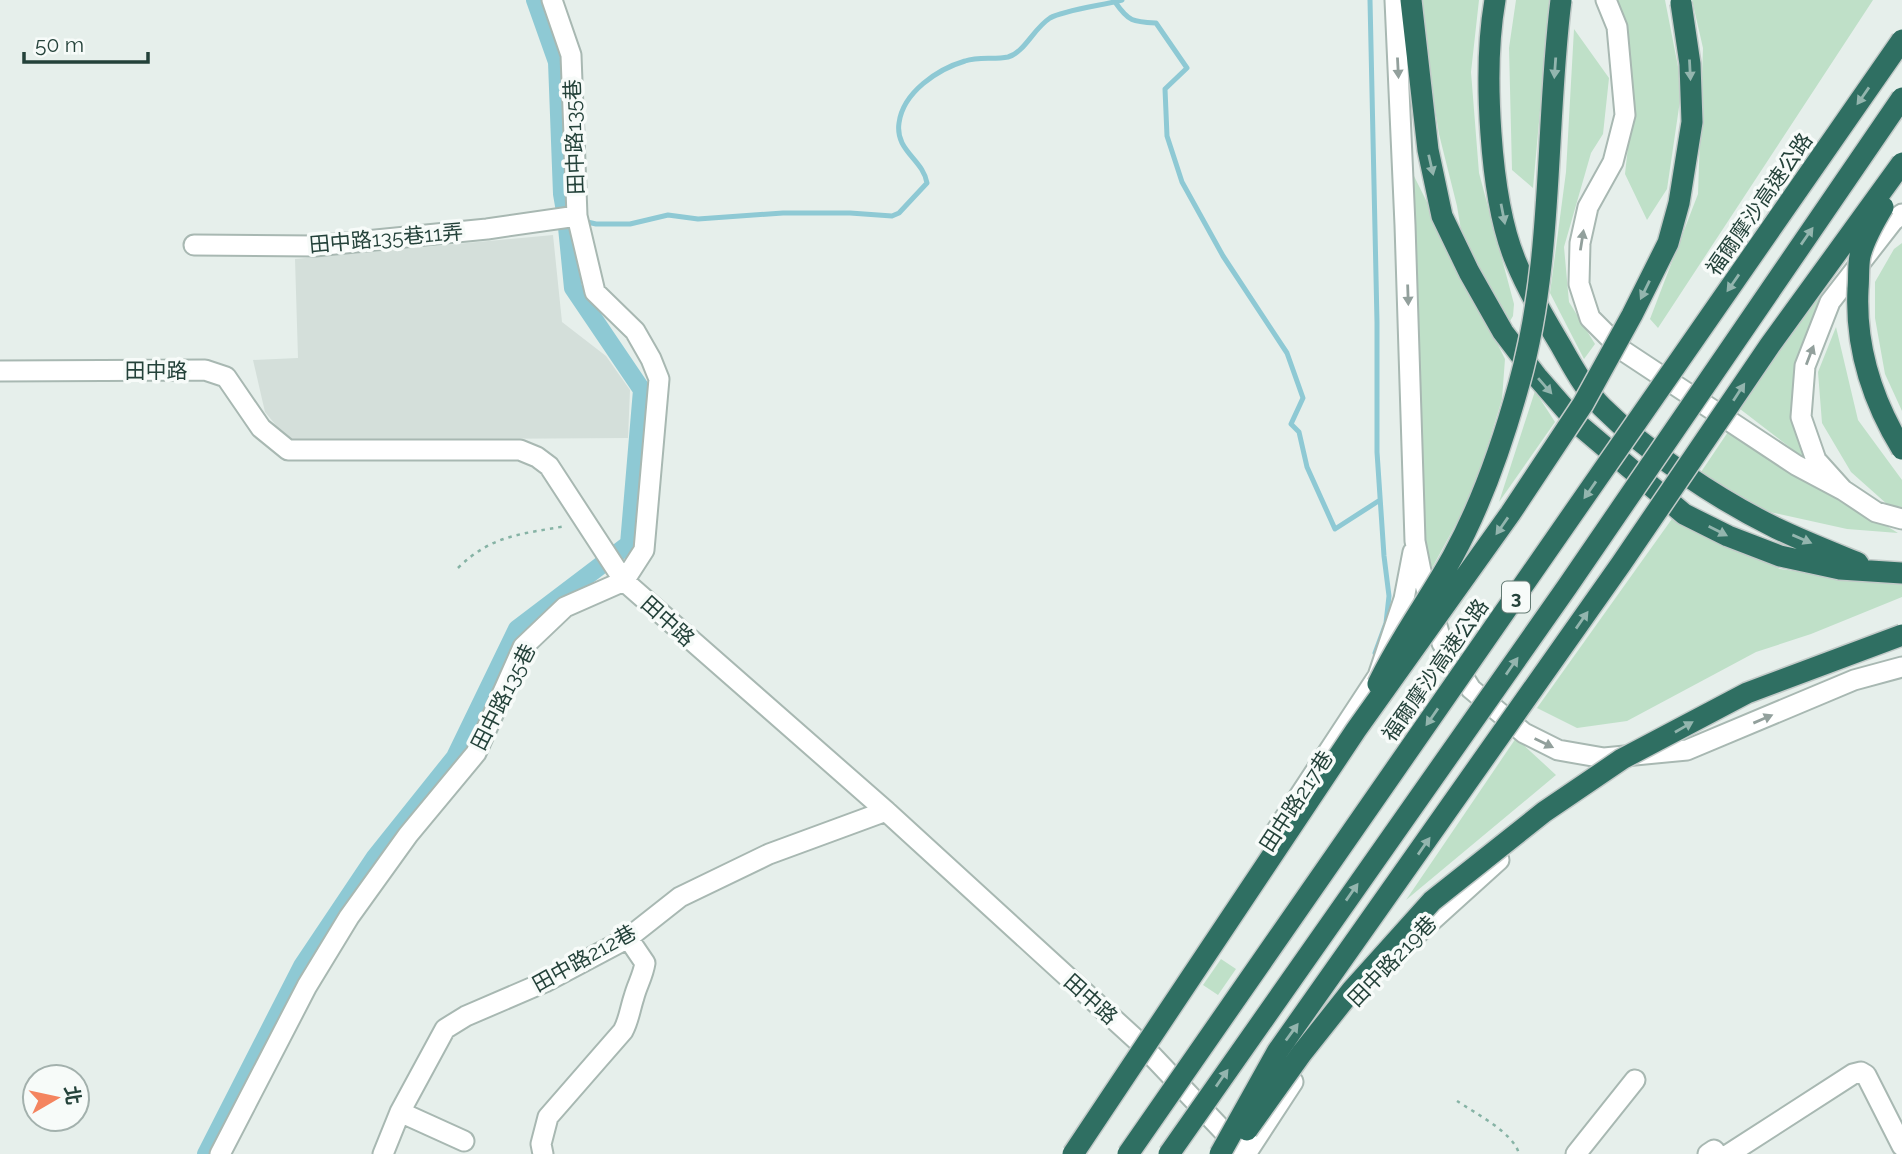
<svg xmlns="http://www.w3.org/2000/svg" width="1902" height="1154" font-family="Raleway,'Noto Sans TC',sans-serif">
  <style>
    .built { fill: #d4dfda }
    .green { fill: #bfe0c8 }
    .lines { fill: none; stroke-linecap: round; stroke-linejoin: round }
    .stream { stroke: #8ec9d4; stroke-width: 5 }
    .canal { stroke: #8ec9d4; stroke-width: 18 }
    .minor-casing { stroke: #a8b8b2; stroke-width: 23 }
    .highway-casing { stroke: #c2cac8; stroke-width: 24 }
    .path { stroke: #86b3a5; stroke-width: 2.5; stroke-dasharray: 3.5 5; stroke-linecap: butt }
    .minor { stroke: #fff; stroke-width: 19 }
    .highway { stroke: #2f6f62; stroke-width: 21 }
    .highway-bridge-casing { stroke: #c2cac8; stroke-width: 24; stroke-linecap: butt }
    .highway-bridge { stroke: #2f6f62; stroke-width: 21 }
    .oneway { fill: #92a09c }
    .oneway2 { fill: #93b5ae }
    .labels { text-anchor: middle; dominant-baseline: central; stroke-width: 7; stroke-linejoin: round; paint-order: stroke }
    .shield { fill: #f7fbf9; stroke: #637a73; stroke-width: 2 }
    .shield-label { font-size: 19px; font-weight: bold; fill: #24423a }
    .street-label { font-size: 21px; fill: #24423a; stroke: #f7fbf9 }
  </style>
  <rect width="100%" height="100%" fill="#e6efeb"/>
  <!-- built -->
  <path class="built" d="M553 235 562 322 606 356 630 390 628 438 288 440 265 412 253 360 298 358 295 259Z"/>
  <!-- green -->
  <path class="green" d="M1417 0H1479L1471 72 1479 173 1514 304 1513 316 1507 326 1462 236 1457 206 1439 134Z
    M1516 0H1550L1533 188 1512 170 1509 48Z
    M1615 0H1665L1682 87 1667 189 1647 220 1625 174 1631 119 1629 42Z
    M1692 0H1873L1658 328 1650 319 1698 194 1703 48Z
    M1574 29 1609 78 1603 134 1591 153 1564 247 1569 302 1595 344 1584 359 1550 293 1566 172Z
    M1410 168 1505 359 1502 399 1474 491 1432 568 1422 528Z
    M1902 243V411L1885 374 1875 318V282L1894 249Z
    M1827 276 1791 407 1805 459 1740 409Z
    M1836 327 1858 420 1902 480V507L1888 505 1851 472 1822 423 1818 372Z
    M1535 391 1555 422 1499 502Z
    M1730 429 1898 533 1847 529 1765 511 1701 472Z
    M1674 516 1780 569 1902 585V597L1811 634 1756 652 1627 721 1577 728 1537 708Z
    M1516 738 1556 775 1406 900Z
    M1221 959 1236 969 1218 995 1203 985Z"/>
  <g class="lines">
    <!-- stream -->
    <path class="stream" d="M1370 0 1377 322V452L1384 556 1389 596 1386 623 1375 653
      M1115 2C1129 22 1133 22 1156 23L1187 68 1165 89 1167 136 1182 182 1223 256 1287 353 1303 398 1291 424 1299 432 1307 467 1335 529 1380 500
      M583 221 596 224H630L668 215 698 219 783 213H850L892 216 899 213 927 183C923 159 895 151 899 123 903 92 938 69 965 61 979 56 994 60 1008 57 1025 52 1033 29 1050 18 1064 10 1105 5 1122 0"/>
    <!-- canal -->
    <path class="canal" d="M206 1154 302 966 375 857 455 757 517 629 629 544 642 390 573 288 566 217 562 194 557 62 535 0"/>
    <!-- minor casing -->
    <g class="minor-casing">
      <path id="minor" d="M1395 0 1405 225 1415 541 1421 571 1442 643 1471 689 1524 733 1558 750 1604 758 1687 750 1854 680 1902 667
        M1606 0 1617 27 1625 115 1613 162 1588 207 1580 243 1579 284 1590 318 1622 350 1796 465 1843 490
        M1902 214 1893 221 1830 302 1805 366 1801 417 1816 460 1843 490 1876 512 1902 519
        M194 245 315 246 487 229 577 216
        M0 371 205 370 226 377 261 428 288 450H520L537 457 549 466 624 581 886 811 1141 1044 1245 1154
        M1273 836 1378 676 1404 599 1413 552
        M1405 945 1499 860
        M400 1112 464 1141
        M220 1154 307 986 349 917 408 835 476 753 523 647 565 607 624 581 644 550 659 379 651 359 635 331 595 292 577 216 571 55 552 0
        M383 1154 400 1112 445 1029 466 1016 545 982 628 938 680 897 769 854 886 811
        M543 1154 541 1144 548 1117 623 1031C629 1020 630 1009 634 997 637 985 643 976 645 963L628 938
        M1246 1154 1293 1082
        M1576 1154 1635 1080
        M1708 1154 1714 1150 1717 1154
        M1729 1154 1853 1074 1861 1072 1866 1075 1902 1146"/>
    </g>
    <!-- highway casing -->
    <g class="highway-casing">
      <path id="highway" d="M1411 0 1428 150 1442 216 1469 272 1503 332 1538 378 1579 425 1684 514 1728 536 1780 556 1840 569 1902 573
        M1495 0C1483 68 1489 198 1516 262 1528 291 1545 319 1561 346 1572 366 1586 391 1602 407 1648 453 1717 499 1776 528 1803 541 1831 552 1858 563"/>
    </g>
    <!-- path -->
    <path class="path" d="M458 568C491 535 522 534 566 526
      M1457 1101C1475 1113 1514 1133 1519 1154"/>
    <!-- minor -->
    <use href="#minor" class="minor"/>
    <!-- highway -->
    <use href="#highway" class="highway"/>
    <!-- highway-bridge casing -->
    <g class="highway-bridge-casing">
      <path id="highway-bridge" d="M1883 207C1874 222 1864 239 1860 256 1858 266 1859 279 1858 289 1855 348 1872 400 1902 449
        M1378 684C1399 639 1429 600 1453 556 1482 503 1503 442 1519 384 1554 259 1545 127 1561 0
        M1247 1130 1302 1053 1352 990 1432 901 1544 812 1622 759 1747 693 1902 635
        M1073 1154 1356 730 1510 514 1583 404 1632 315 1668 243 1679 203 1692 122 1690 64 1681 3
        M1128 1154 1902 40
        M1169 1154 1567 587 1902 98
        M1220 1154 1277 1052 1621 564 1770 345 1902 163"/>
    </g>
    <!-- highway-bridge -->
    <use href="#highway-bridge" class="highway-bridge"/>
  </g>
  <!-- one-way arrows -->
  <defs><path id="oneway-solid" d="M-6-.8H1V-3.2L6.5 0L1 3.2V.8H-6Z" transform="scale(1.75)"/></defs>
  <g class="oneway">
    <use href="#oneway-solid" transform="translate(1398 68) rotate(87)"/>
    <use href="#oneway-solid" transform="translate(1582 240) rotate(-81)"/>
    <use href="#oneway-solid" transform="translate(1408 295) rotate(88)"/>
    <use href="#oneway-solid" transform="translate(1810 355) rotate(-69)"/>
    <use href="#oneway-solid" transform="translate(1763 719) rotate(-23)"/>
    <use href="#oneway-solid" transform="translate(1544 743) rotate(26)"/>
  </g>
  <g class="oneway2">
    <use href="#oneway-solid" transform="translate(1555 68) rotate(94)"/>
    <use href="#oneway-solid" transform="translate(1690 70) rotate(87)"/>
    <use href="#oneway-solid" transform="translate(1863 96) rotate(125)"/>
    <use href="#oneway-solid" transform="translate(1431 165) rotate(77)"/>
    <use href="#oneway-solid" transform="translate(1503 214) rotate(79)"/>
    <use href="#oneway-solid" transform="translate(1807 236) rotate(-55)"/>
    <use href="#oneway-solid" transform="translate(1733 283) rotate(125)"/>
    <use href="#oneway-solid" transform="translate(1645 290) rotate(116)"/>
    <use href="#oneway-solid" transform="translate(1545 386) rotate(49)"/>
    <use href="#oneway-solid" transform="translate(1739 392) rotate(-57)"/>
    <use href="#oneway-solid" transform="translate(1590 490) rotate(125)"/>
    <use href="#oneway-solid" transform="translate(1502 526) rotate(125)"/>
    <use href="#oneway-solid" transform="translate(1718 531) rotate(27)"/>
    <use href="#oneway-solid" transform="translate(1802 539) rotate(23)"/>
    <use href="#oneway-solid" transform="translate(1582 620) rotate(-55)"/>
    <use href="#oneway-solid" transform="translate(1512 666) rotate(-55)"/>
    <use href="#oneway-solid" transform="translate(1432 717) rotate(125)"/>
    <use href="#oneway-solid" transform="translate(1684 727) rotate(-30)"/>
    <use href="#oneway-solid" transform="translate(1424 846) rotate(-55)"/>
    <use href="#oneway-solid" transform="translate(1352 892) rotate(-55)"/>
    <use href="#oneway-solid" transform="translate(1292 1032) rotate(-54)"/>
    <use href="#oneway-solid" transform="translate(1222 1078) rotate(-55)"/>
  </g>
  <g class="labels">
    <!-- shield labels -->
    <rect class="shield" x="1502" y="581.5" width="28" height="31" rx="5"/>
    <g class="shield-label">
      <text x="1516" y="597">3</text>
    </g>
    <!-- street labels -->
    <g class="street-label">
      <text transform="translate(574 137) rotate(-92)">田中路135巷</text>
      <text transform="translate(1759 204) rotate(-55)">福爾摩沙高速公路</text>
      <text transform="translate(386 238) rotate(-5)">田中路135巷11弄</text>
      <text x="156" y="370">田中路</text>
      <text transform="translate(668 621) rotate(42)">田中路</text>
      <text transform="translate(1435 670) rotate(-55)">福爾摩沙高速公路</text>
      <text transform="translate(503 697) rotate(-63)">田中路135巷</text>
      <text transform="translate(1296 801) rotate(-57)">田中路217巷</text>
      <text transform="translate(584 958) rotate(-29)">田中路212巷</text>
      <text transform="translate(1392 961) rotate(-46)">田中路219巷</text>
      <text transform="translate(1091 999) rotate(42)">田中路</text>
    </g>
  </g>
  <!-- north arrow -->
  <g transform="translate(56 1098) rotate(81)"><circle r="33" fill="#f7fbf9" stroke="#a3b1ad" stroke-width="2"/>
  <path d="M0-5L12 26L0 18L-12 26Z" fill="#f4845f"/>
  <text y="-10" font-size="19" font-weight="bold" text-anchor="middle" fill="#24423a">北</text>
  </g>
  <!-- scale -->
  <path d="M24 52v10h124v-10" fill="none" stroke="#24423a" stroke-width="3.5"/>
  <text x="35" y="52" font-size="21" fill="#24423a" stroke="#f7fbf9" stroke-width="5" paint-order="stroke">50 m</text>
</svg>
